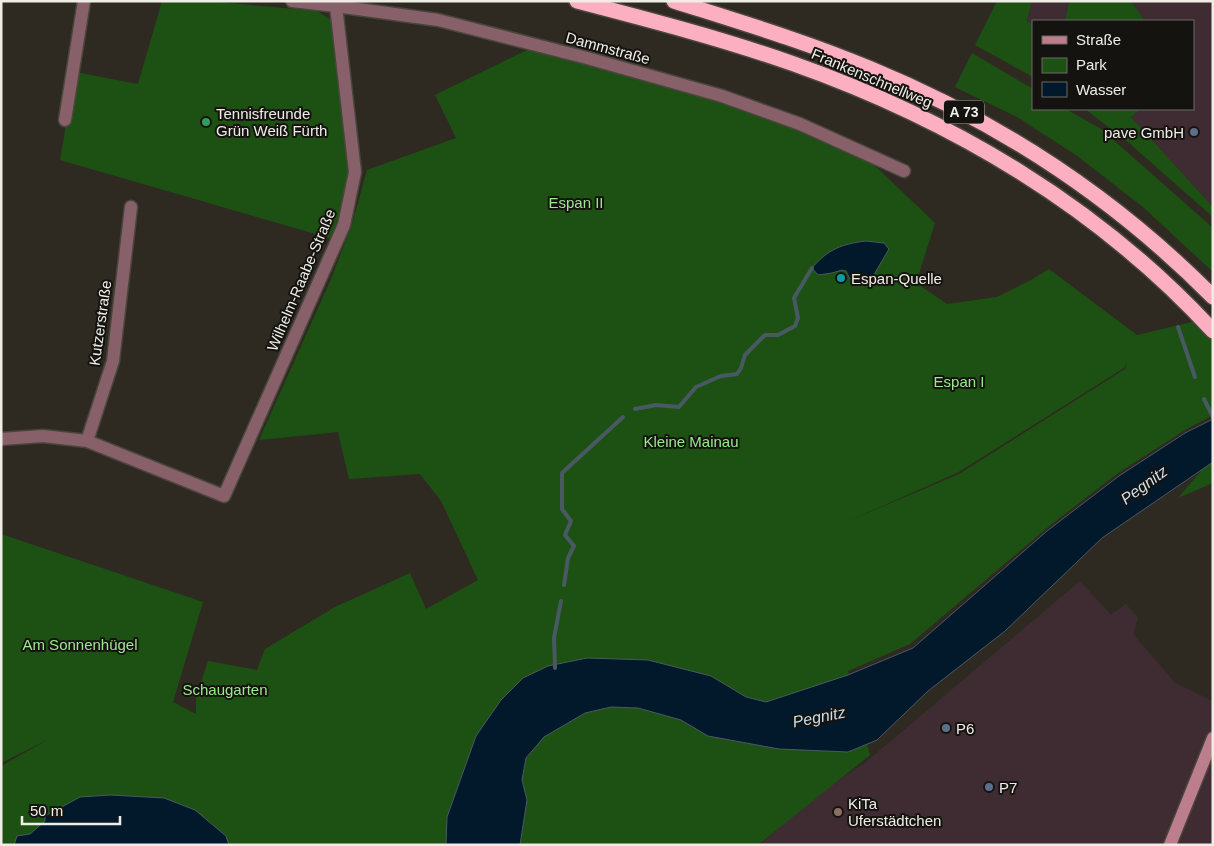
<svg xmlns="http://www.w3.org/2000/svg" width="1214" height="846" font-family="Helvetica,sans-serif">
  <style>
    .industrial { fill: #3f2c32 }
    .green { fill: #1d5114; fill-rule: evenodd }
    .water { fill: #01192b; stroke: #495963 }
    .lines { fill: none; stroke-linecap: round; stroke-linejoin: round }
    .stream { stroke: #495963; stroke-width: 4 }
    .street-casing { stroke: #4a453d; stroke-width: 15 }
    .secondary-casing { stroke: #4a453d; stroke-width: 15 }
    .highway-casing { stroke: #4a453d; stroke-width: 18 }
    .street { stroke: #87606a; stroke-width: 12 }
    .secondary { stroke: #bc7d8d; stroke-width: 12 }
    .highway { stroke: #fdafc2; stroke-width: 15 }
    .leisure-dot { fill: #2e9e5b; stroke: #15130f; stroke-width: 2 }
    .service-dot { fill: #5c6f8a; stroke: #15130f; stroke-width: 2 }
    .culture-dot { fill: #0f9aa8; stroke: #15130f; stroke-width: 2 }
    .education-dot { fill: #8d6e63; stroke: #15130f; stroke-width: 2 }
    .labels { text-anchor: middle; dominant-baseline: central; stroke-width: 4; stroke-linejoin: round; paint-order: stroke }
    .shield { fill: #15130f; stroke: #aeaca6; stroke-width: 1 }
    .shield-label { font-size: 14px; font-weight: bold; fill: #f0ede7 }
    .street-label { font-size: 15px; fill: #f0ede7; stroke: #15130f }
    .poi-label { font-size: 15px; fill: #f0ede7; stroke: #15130f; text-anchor: start }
    .park-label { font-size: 15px; fill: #9aea8d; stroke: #15130f }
    .water-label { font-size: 16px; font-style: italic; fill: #cbdfee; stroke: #15130f }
  </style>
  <rect width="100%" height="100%" fill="#2f2a21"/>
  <!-- industrial -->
  <path class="industrial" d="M1032 1H1069L1065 21H1033V24L1027 21Z
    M1131 1H1213V207L1131 117 1141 109H1193V21H1145Z
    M1080 581 1111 615 1126 604 1138 618 1133 634 1175 683 1213 701V845H760L786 821 830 786 865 763Z"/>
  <!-- green -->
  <path class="green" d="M162 1H208L317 11 334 22 350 172 341 221 333 239 60 160 75 72 138 84Z
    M997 1H1032L1027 21 1033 24V77L975 45Z
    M1069 1H1131L1145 21H1065Z
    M531 48 697 95 773 120 872 163 935 223 916 283 947 304 997 297 1031 280 1049 269 1137 335 1213 317V415L1185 430 1118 473 1048 527 910 644 848 671 870 755 758 845H1V766L49 739 1 763V534L203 602 173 702 196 714V697L208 661 257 670 265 649 335 607 410 573 426 609 478 580 441 501 420 474 349 479 338 432 259 440 331 279 352 224 367 170 456 138 435 95ZM1127 362 1125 369 959 474 844 523 957 473 1124 368Z
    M972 53 1033 89V109H1066L1101 129 1213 228V272L1143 207 1076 155 1017 117 955 87Z
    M1085 109H1141L1131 117 1213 207V217L1129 143Z
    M1213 461V483L1178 498 1206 465Z"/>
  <!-- water -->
  <path class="water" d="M866 241 884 243 889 249 872 278 865 283 850 279 846 271 842 270 832 273 818 275 812 268C828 249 842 244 866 241Z
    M1213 419V462L1102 538 1005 631 928 691 877 740 848 752 779 749 708 736 681 720 638 708 611 707 585 713 544 737 526 758 522 780 527 800 520 845H446L447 817 476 736 501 700 523 678 548 666 587 658 648 660 711 676 746 697 766 702 848 675 913 648 1047 531 1119 476 1185 433Z
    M110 795 164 798 195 810 226 836 229 845H14L17 836 30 834 45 821V816L80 797Z"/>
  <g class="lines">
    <!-- stream -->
    <path class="stream" d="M1178 327 1195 377
      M1204 399 1213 417
      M635 409 656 405 679 407 696 387 721 376 737 374 741 368 745 355 765 335H778L795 326 798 318 794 298 812 268
      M564 585 568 558 574 546 565 535 571 521 562 509V473L623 417
      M555 668 554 638 561 601"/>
    <!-- street casing -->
    <g class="street-casing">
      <path id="street" d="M292 1 336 6 438 20 587 58 722 96 800 124 904 171
        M65 120 84 1
        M1 439 43 436 87 441 224 496 344 225 355 172 336 6
        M87 441 113 361 131 207"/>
    </g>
    <!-- secondary casing -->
    <g class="secondary-casing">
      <path id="secondary" d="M1170 845 1213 738"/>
    </g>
    <!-- highway casing -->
    <g class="highway-casing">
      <path id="highway" d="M577 1C650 20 723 39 794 64 952 120 1099 207 1213 331
        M674 1C740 22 807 42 871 69 999 122 1116 199 1213 297"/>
    </g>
    <!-- street -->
    <use href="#street" class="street"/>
    <!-- secondary -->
    <use href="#secondary" class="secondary"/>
    <!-- highway -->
    <use href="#highway" class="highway"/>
  </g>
  <!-- markers -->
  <circle class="leisure-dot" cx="206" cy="122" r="5"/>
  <g class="service-dot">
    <circle cx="1194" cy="132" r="5"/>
    <circle cx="946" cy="728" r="5"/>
    <circle cx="989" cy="787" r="5"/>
  </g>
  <circle class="culture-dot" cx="841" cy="278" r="5"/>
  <circle class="education-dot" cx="838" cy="812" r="5"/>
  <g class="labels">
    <!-- shield labels -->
    <rect class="shield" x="944" y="100.5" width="40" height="23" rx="4"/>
    <g class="shield-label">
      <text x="964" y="112">A 73</text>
    </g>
    <!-- street labels -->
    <g class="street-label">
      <text transform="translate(608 48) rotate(15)">Dammstraße</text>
      <text transform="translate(872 78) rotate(23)">Frankenschnellweg</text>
      <text transform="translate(301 280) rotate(-67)">Wilhelm-Raabe-Straße</text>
      <text transform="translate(100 323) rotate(-82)">Kutzerstraße</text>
    </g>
    <!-- poi labels -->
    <g class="poi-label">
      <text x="216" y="113">Tennisfreunde<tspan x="216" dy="17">Grün Weiß Fürth</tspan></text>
      <text x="1184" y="132" text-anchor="end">pave GmbH</text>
      <text x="851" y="278">Espan-Quelle</text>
      <text x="956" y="728">P6</text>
      <text x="999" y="787">P7</text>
      <text x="848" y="803">KiTa<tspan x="848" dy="17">Uferstädtchen</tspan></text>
    </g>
    <!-- park labels -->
    <g class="park-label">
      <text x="576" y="202">Espan II</text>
      <text x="959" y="381">Espan I</text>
      <text x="691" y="441">Kleine Mainau</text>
      <text x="80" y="644">Am Sonnenhügel</text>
      <text x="225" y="689">Schaugarten</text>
    </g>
    <!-- water labels -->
    <g class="water-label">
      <text transform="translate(1144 485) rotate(-36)">Pegnitz</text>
      <text transform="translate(819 717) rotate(-11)">Pegnitz</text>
    </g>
  </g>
  <!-- border -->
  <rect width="1214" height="846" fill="none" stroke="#f0ede7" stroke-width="5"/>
  <!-- legend -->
  <rect x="1032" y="20" width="162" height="90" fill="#15130f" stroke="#6d6a65"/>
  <rect x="1042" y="36" width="25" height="8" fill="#bc7d8d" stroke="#6d6a65"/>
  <text x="1076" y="45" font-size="15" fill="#f0ede7">Straße</text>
  <rect x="1042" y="58" width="25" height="15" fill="#1d5114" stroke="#6d6a65"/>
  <text x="1076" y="70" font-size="15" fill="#f0ede7">Park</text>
  <rect x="1042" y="82" width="25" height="15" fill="#01192b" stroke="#6d6a65"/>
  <text x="1076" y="95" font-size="15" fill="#f0ede7">Wasser</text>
  <!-- scale -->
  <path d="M22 816v8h98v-8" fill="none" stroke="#f0ede7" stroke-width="2.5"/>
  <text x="30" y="816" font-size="15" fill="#f0ede7" stroke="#15130f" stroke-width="4" paint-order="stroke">50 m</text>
</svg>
